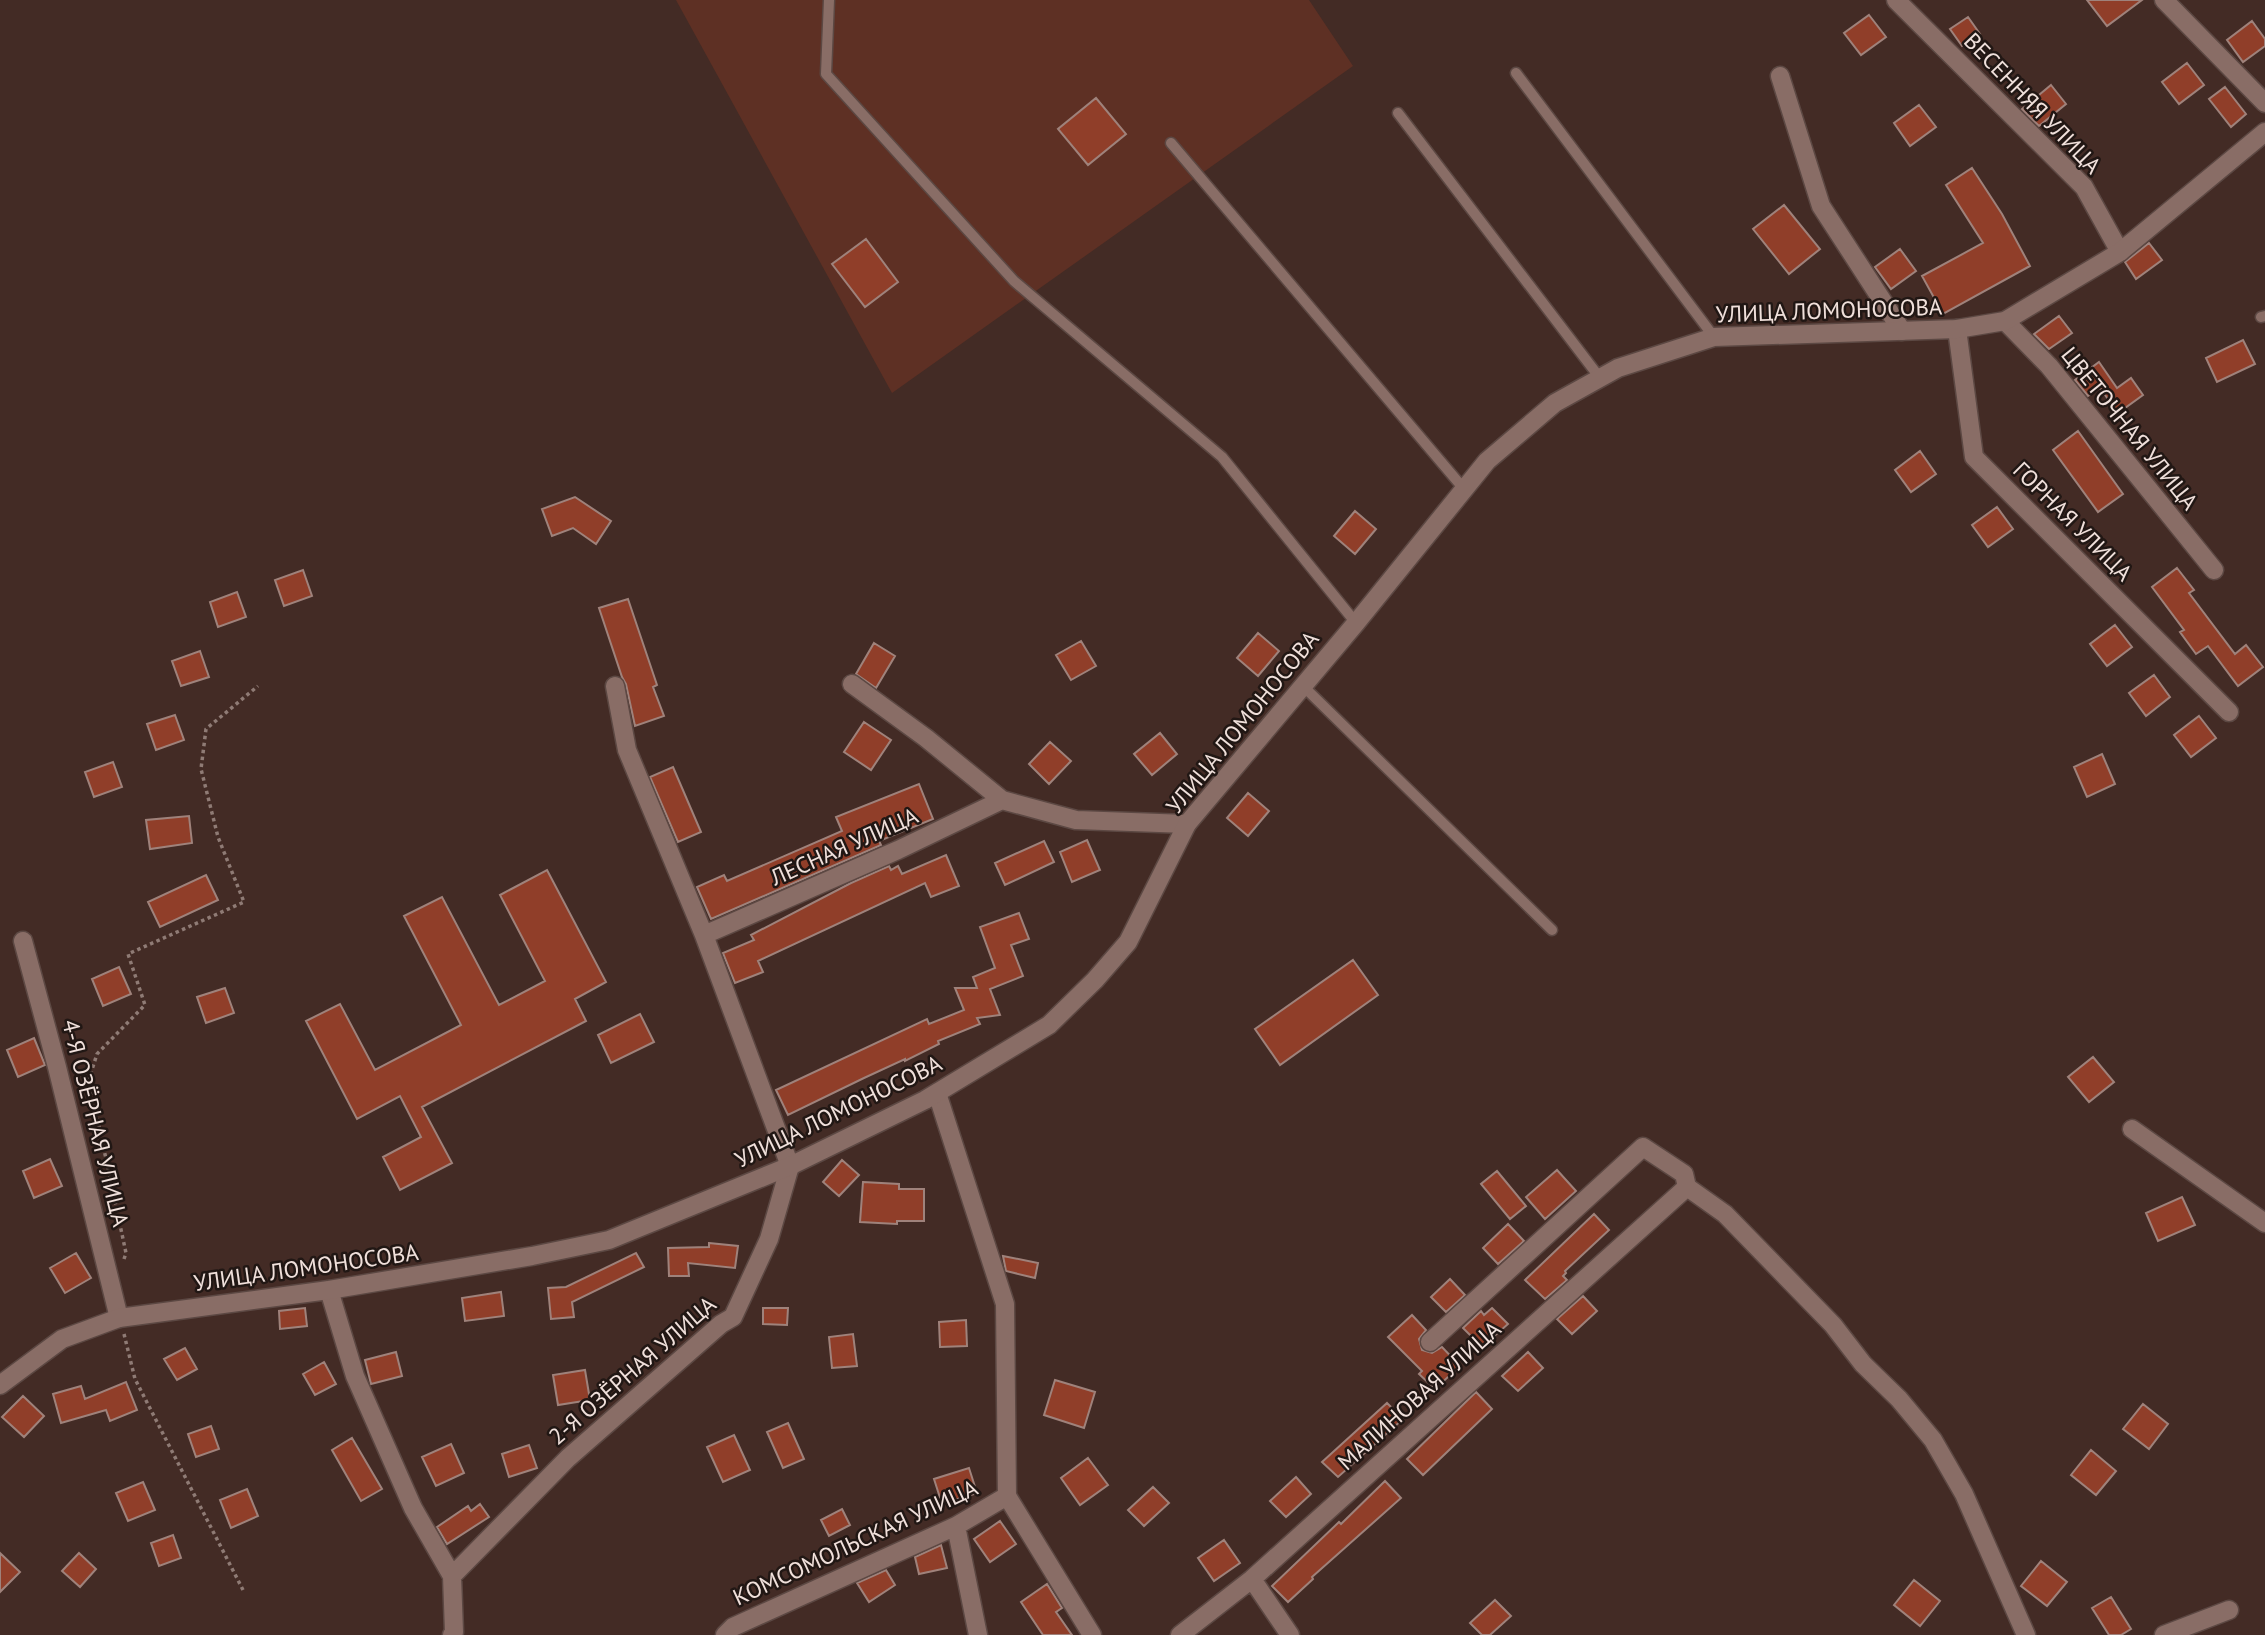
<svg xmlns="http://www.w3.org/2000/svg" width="2265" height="1635" font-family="'PT Sans',sans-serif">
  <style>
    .green { fill: #5e3024 }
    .building { fill: #903e29; stroke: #9f827b; stroke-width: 2 }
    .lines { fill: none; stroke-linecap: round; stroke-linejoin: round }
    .service-casing { stroke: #5c4843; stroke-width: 13 }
    .minor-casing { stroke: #5c4843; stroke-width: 21 }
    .tertiary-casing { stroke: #5c4843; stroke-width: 21 }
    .path { stroke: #8f7b75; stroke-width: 3.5; stroke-dasharray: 3.5 3.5; stroke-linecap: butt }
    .service { stroke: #896d66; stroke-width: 10 }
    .minor { stroke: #896d66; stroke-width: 18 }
    .tertiary { stroke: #896d66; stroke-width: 18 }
    .labels { text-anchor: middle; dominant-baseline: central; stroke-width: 5; stroke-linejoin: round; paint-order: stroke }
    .street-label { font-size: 23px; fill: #f0e0db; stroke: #211714 }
  </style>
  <rect width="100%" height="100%" fill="#432b25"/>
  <!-- green -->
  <path class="green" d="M676 0H1309L1353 66 892 393Z"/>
  <!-- building -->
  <path class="building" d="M2087 0H2142L2107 26Z
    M1869 15 1886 37 1861 55 1844 33Z
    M1968 17 1980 34 1962 46 1950 29Z
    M2252 21 2265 39V46L2243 62 2227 40Z
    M2187 63 2204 85 2179 104 2162 82Z
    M2051 85 2066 104 2039 126 2022 109Z
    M2225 87 2246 114 2231 127 2209 99Z
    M1096 98 1126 134 1088 165 1058 129Z
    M1919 105 1936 127 1910 146 1894 123Z
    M1972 168 2002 214 2030 266 1943 314 1922 276 1983 243 1946 185Z
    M1784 205 1820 249 1789 274 1753 229Z
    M866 239 898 282 865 307 832 264Z
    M2149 243 2162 260 2136 279 2125 262Z
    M1900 249 1916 271 1891 289 1875 267Z
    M2059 316 2072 333 2049 349 2034 334Z
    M2243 340 2255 364 2217 382 2206 358Z
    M2099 362 2117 388 2131 378 2143 395 2118 413 2100 388 2088 396 2075 380Z
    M2078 431 2123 494 2098 512 2053 450Z
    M1920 451 1936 474 1911 492 1895 470Z
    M575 497 611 521 596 544 573 528 552 536 542 509Z
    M1997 507 2013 529 1988 547 1972 525Z
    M1355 511 1376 529 1355 554 1334 536Z
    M2177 568 2194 590 2189 593 2235 654 2246 645 2263 667 2238 686 2208 646 2196 654 2180 632 2184 630 2152 587Z
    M303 570 312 596 284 606 275 580Z
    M237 592 246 617 218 627 210 602Z
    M628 599 657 685 653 687 664 716 635 726 626 684 622 677 599 608Z
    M2115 625 2132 647 2107 666 2090 644Z
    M1258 633 1279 651 1258 676 1237 658Z
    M1081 641 1096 666 1071 680 1056 655Z
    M874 643 895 656 876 688 856 674Z
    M200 651 209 677 181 686 172 661Z
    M2154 675 2170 697 2146 716 2129 693Z
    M175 715 184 740 156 750 147 724Z
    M2199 716 2216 738 2191 757 2174 735Z
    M864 722 891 740 871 770 844 752Z
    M1160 733 1177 754 1152 775 1134 754Z
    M1050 742 1071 761 1049 784 1029 764Z
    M2102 754 2115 784 2087 797 2074 767Z
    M113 762 122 787 94 797 85 772Z
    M673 767 701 832 678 842 650 777Z
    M919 784 933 819 879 841 881 845 711 919 697 887 724 875 727 881 842 831 836 817Z
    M1248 793 1269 811 1248 836 1227 818Z
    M189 816 192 843 150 849 146 820Z
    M1087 840 1100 870 1072 882 1060 852Z
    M1044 841 1054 862 1005 885 995 863Z
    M946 855 959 886 931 897 925 883 758 961 763 972 735 983 723 953 754 940 751 935 851 883 889 866 891 870 898 866 902 874Z
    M547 870 606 982 575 999 586 1021 422 1107 452 1163 400 1190 383 1157 421 1137 400 1096 357 1119 306 1021 340 1004 375 1070 461 1025 404 916 442 897 499 1005 545 981 500 895Z
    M206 875 218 900 160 927 148 902Z
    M1019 913 1029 939 1011 945 1023 976 990 989 1000 1015 977 1018 980 1024 938 1041 939 1044 905 1061V1059L864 1078 788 1115 776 1090 927 1019 929 1024 964 1010 955 988H977L973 977 995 968 980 927Z
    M1353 960 1378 995 1280 1065 1255 1029Z
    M119 967 131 994 103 1006 92 979Z
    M225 988 234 1013 206 1023 197 997Z
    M640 1014 654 1042 611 1063 598 1035Z
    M34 1038 45 1065 18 1077 7 1050Z
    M2093 1057 2114 1082 2089 1102 2068 1077Z
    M50 1159 62 1186 34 1198 23 1171Z
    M842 1160 859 1175 839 1196 823 1182Z
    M1557 1170 1576 1191 1545 1219 1526 1197Z
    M1497 1171 1526 1206 1510 1219 1481 1184Z
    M863 1182 899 1184V1189H924V1221H897V1224L860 1222Z
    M2182 1197 2195 1225 2158 1241 2146 1213Z
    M1594 1214 1609 1230 1565 1271 1566 1273 1563 1276 1567 1280 1545 1299 1525 1280Z
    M1508 1224 1524 1241 1498 1264 1483 1248Z
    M709 1243 738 1246 735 1268 688 1263 689 1276H669L668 1248 709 1247Z
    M76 1253 91 1278 65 1293 50 1268Z
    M636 1253 644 1267 572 1302 574 1317 551 1319 548 1288 566 1287Z
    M1003 1256 1038 1263 1035 1278 1006 1271Z
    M1450 1279 1465 1295 1446 1312 1431 1297Z
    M501 1292 504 1316 465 1321 462 1298Z
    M1583 1296 1597 1311 1572 1334 1557 1319Z
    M305 1308 307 1326 280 1329 279 1311Z
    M763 1308H788L787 1325 763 1324Z
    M1492 1308 1508 1324 1482 1347 1463 1328 1481 1311 1484 1315Z
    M1412 1315 1426 1330 1419 1339 1422 1350 1432 1353 1442 1347 1460 1366 1435 1389 1419 1374 1422 1371 1388 1337Z
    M966 1320 967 1346 940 1347 939 1322Z
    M853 1334 857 1366 832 1368 829 1337Z
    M185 1348 197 1369 177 1380 164 1359Z
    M396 1352 402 1376 371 1384 365 1360Z
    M1528 1352 1543 1368 1518 1391 1502 1376Z
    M324 1362 336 1384 315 1395 303 1374Z
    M585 1370 590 1400 558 1405 553 1375Z
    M1055 1380 1095 1392 1084 1428 1044 1415Z
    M126 1382 137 1410 110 1421 106 1410 61 1423 53 1394 81 1386 85 1399Z
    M1476 1392 1492 1409 1423 1475 1407 1459Z
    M23 1396 44 1416 24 1437 2 1417Z
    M1387 1403 1403 1419 1338 1477 1322 1462Z
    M2143 1404 2168 1424 2149 1449 2123 1429Z
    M788 1423 804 1459 783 1468 767 1432Z
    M211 1426 219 1449 196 1457 188 1434Z
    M734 1435 750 1470 723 1482 707 1447Z
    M352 1438 382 1489 361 1501 332 1450Z
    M451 1444 464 1473 436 1486 422 1457Z
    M529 1445 537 1468 509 1477 502 1454Z
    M2091 1450 2116 1471 2096 1495 2071 1475Z
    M1088 1458 1108 1485 1080 1505 1061 1478Z
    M969 1468 977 1493 942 1504 934 1479Z
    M1296 1477 1311 1494 1286 1517 1270 1501Z
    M1385 1481 1401 1498 1312 1577 1313 1579 1288 1602 1272 1586 1339 1522 1341 1524Z
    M143 1482 155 1510 128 1521 116 1493Z
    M1153 1487 1169 1503 1144 1526 1128 1510Z
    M247 1489 258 1516 231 1528 220 1500Z
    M480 1504 489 1517 447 1544 437 1527 468 1506 471 1511Z
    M842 1509 850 1525 829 1536 821 1520Z
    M1000 1521 1016 1544 990 1562 974 1539Z
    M173 1535 181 1558 159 1566 151 1543Z
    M1224 1540 1240 1563 1214 1581 1198 1558Z
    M941 1545 947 1568 919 1574 915 1557Z
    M0 1553 20 1572 0 1592Z
    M79 1553 96 1569 80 1587 62 1571Z
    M2041 1561 2067 1582 2047 1606 2021 1586Z
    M886 1570 895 1585 869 1602 857 1583Z
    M1914 1580 1940 1601 1920 1626 1894 1605Z
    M1047 1584 1062 1608 1056 1612 1072 1635H1043L1021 1602Z
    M2111 1597 2131 1629 2121 1635H2109L2092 1608Z
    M1495 1600 1511 1616 1490 1635H1482L1470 1623Z"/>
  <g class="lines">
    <!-- service casing -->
    <g class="service-casing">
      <path id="service" d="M829 0 826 74 1014 281 1222 457 1356 623
        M1516 73 1714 337
        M1398 113 1600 378
        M1171 143 1464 489
        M2261 317 2265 316
        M1302 685 1552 930"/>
    </g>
    <!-- minor casing -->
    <g class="minor-casing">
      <path id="minor" d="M1896 0 2084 187 2120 252
        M2164 0 2265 103
        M1780 76 1821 206 1902 331
        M2005 321 2049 366 2214 570
        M1957 329 1974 457 2229 712
        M852 684 926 738 1002 800 1076 820 1187 824
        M704 935 898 850 1002 800
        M23 941 57 1067 119 1318
        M937 1093 1005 1304 1007 1496
        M2132 1129 2265 1223
        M329 1290 355 1376 413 1508 452 1576 454 1632 452 1635
        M1430 1342 1643 1147 1684 1174 1687 1187 1725 1214 1833 1325 1863 1364 1899 1399 1933 1440 1964 1494 2026 1635
        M1007 1496 1092 1635
        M956 1526 978 1635
        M452 1576 568 1458 721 1324 733 1317 769 1239 790 1166 704 935 627 750 615 686
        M1252 1579 1290 1635
        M725 1635 733 1627 956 1526 1007 1496
        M1180 1635 1252 1579 1687 1187
        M2164 1635 2229 1610"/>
    </g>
    <!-- tertiary casing -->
    <g class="tertiary-casing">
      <path id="tertiary" d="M0 1385 62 1339 119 1318 329 1290 532 1256 609 1240 790 1166 925 1100 1049 1025 1095 980 1128 942 1187 824 1356 623 1487 461 1555 403 1618 368 1714 337 1957 329 2005 321 2120 252 2265 132"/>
    </g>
    <!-- path -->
    <path class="path" d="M124 1259 126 1253 89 1079 97 1054 145 1005 128 954 244 902 218 837 201 769 206 729 258 686
      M124 1334 135 1379 243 1590"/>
    <!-- service -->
    <use href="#service" class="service"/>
    <!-- minor -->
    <use href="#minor" class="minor"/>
    <!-- tertiary -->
    <use href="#tertiary" class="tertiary"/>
  </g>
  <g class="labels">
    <!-- street labels -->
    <g class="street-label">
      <text transform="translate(2033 103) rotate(46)">ВЕСЕННЯЯ УЛИЦА</text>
      <text transform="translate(1829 310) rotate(-2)">УЛИЦА ЛОМОНОСОВА</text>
      <text transform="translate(2130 428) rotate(51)">ЦВЕТОЧНАЯ УЛИЦА</text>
      <text transform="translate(2073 521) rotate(45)">ГОРНАЯ УЛИЦА</text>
      <text transform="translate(1242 722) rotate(-51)">УЛИЦА ЛОМОНОСОВА</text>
      <text transform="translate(844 846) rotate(-24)">ЛЕСНАЯ УЛИЦА</text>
      <text transform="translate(838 1111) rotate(-26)">УЛИЦА ЛОМОНОСОВА</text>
      <text transform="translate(96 1123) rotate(76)">4-Я ОЗЁРНАЯ УЛИЦА</text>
      <text transform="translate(306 1267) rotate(-8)">УЛИЦА ЛОМОНОСОВА</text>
      <text transform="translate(632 1370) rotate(-41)">2-Я ОЗЁРНАЯ УЛИЦА</text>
      <text transform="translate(1419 1395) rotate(-42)">МАЛИНОВАЯ УЛИЦА</text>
      <text transform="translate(855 1542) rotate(-25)">КОМСОМОЛЬСКАЯ УЛИЦА</text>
    </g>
  </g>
</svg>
